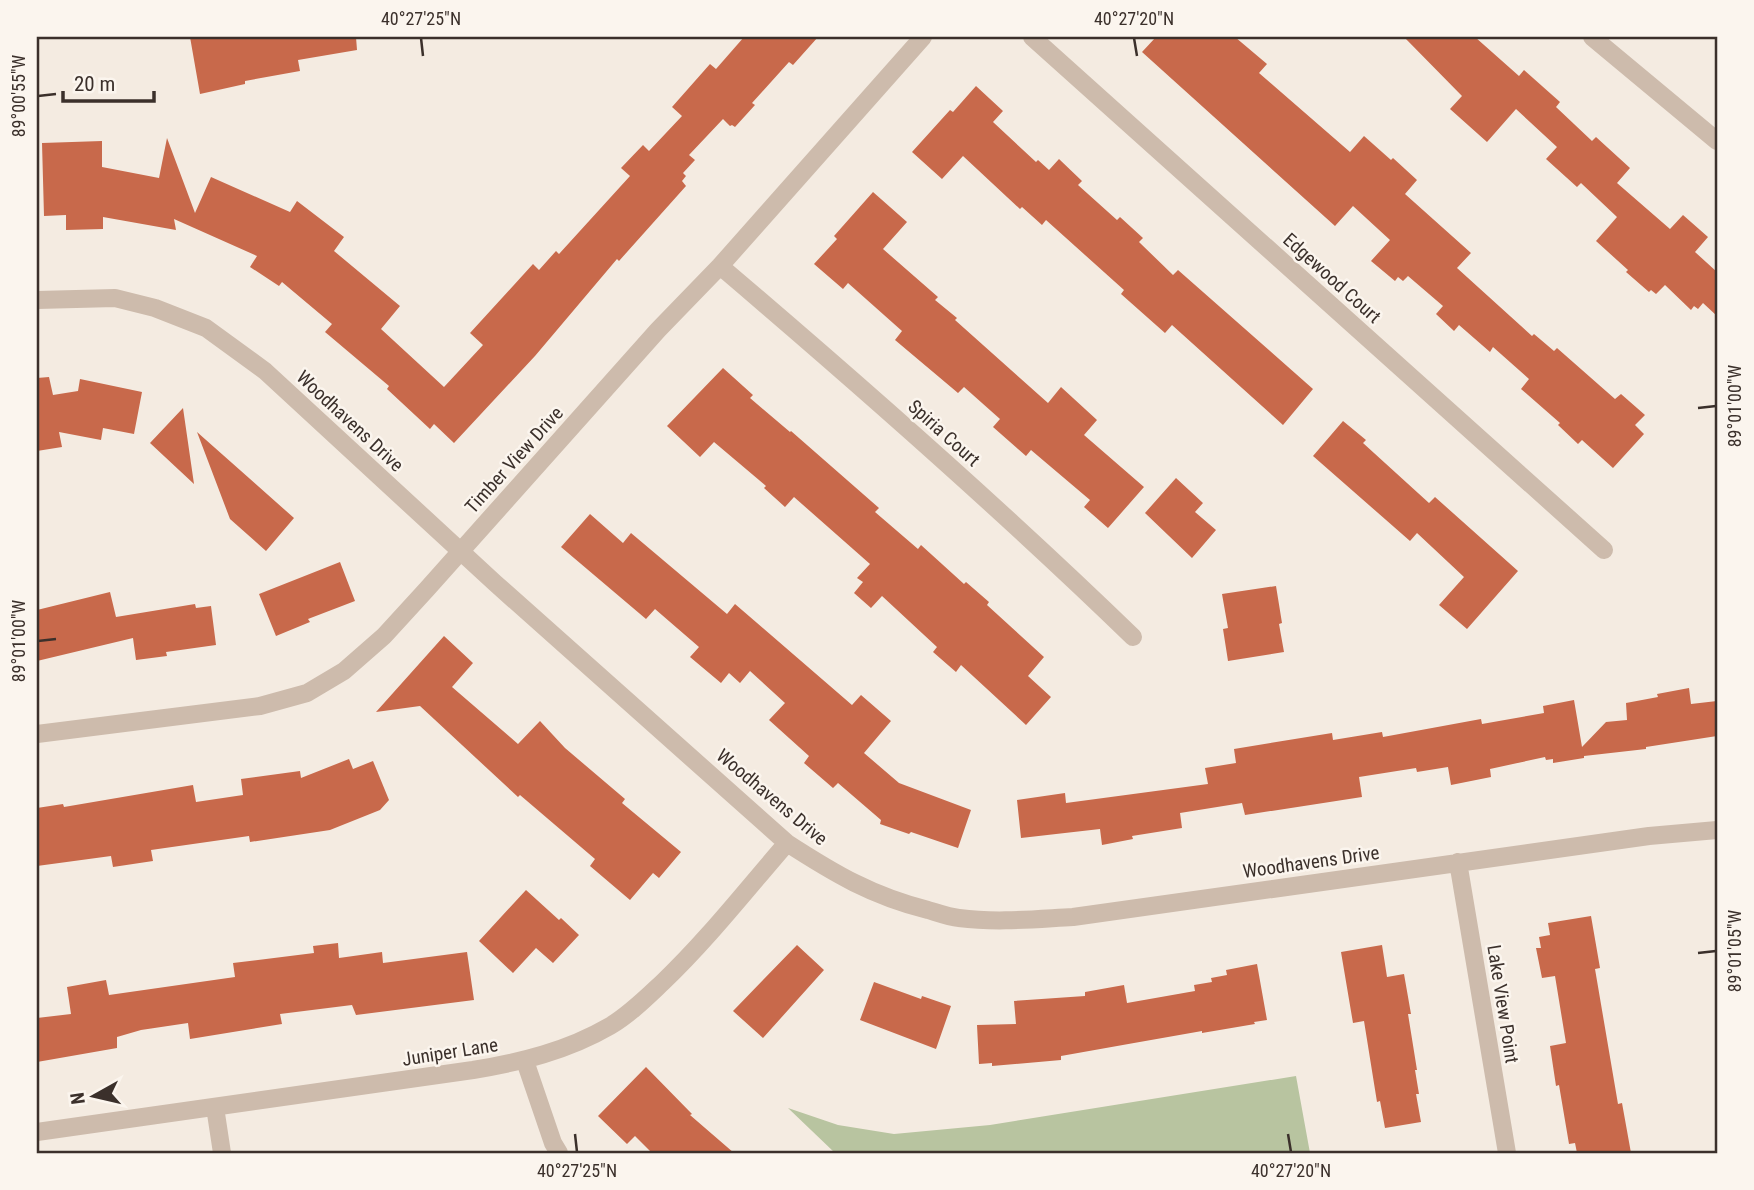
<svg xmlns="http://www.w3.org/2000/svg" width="1754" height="1190" font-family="'Roboto Condensed',sans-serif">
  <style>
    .green { fill: #b8c4a0 }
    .building { fill: #c8694b }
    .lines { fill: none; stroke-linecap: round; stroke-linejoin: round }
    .minor { stroke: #cdbbac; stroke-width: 18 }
    .ticks { fill: none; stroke: #3b302b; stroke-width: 2.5 }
    .labels { text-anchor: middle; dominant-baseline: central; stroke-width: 5; stroke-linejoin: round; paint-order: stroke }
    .street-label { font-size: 19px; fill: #3b302b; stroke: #fbf5ee }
    .neatline { fill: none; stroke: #3b302b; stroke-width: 2.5 }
    .ticks-label { font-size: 18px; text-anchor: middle; fill: #3b302b }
  </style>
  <rect width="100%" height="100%" fill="#f4ebe1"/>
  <!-- green -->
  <path class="green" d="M1296 1076 1310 1153H835L788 1108 838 1125 894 1134 990 1125Z"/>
  <!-- building -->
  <path class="building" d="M190 37H356L357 50 298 60 300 71 245 81V84L200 94Z
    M744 37H818L793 65 789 62 752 103 755 105 735 127 732 125 730 126 723 119 689 155 695 160 683 173 686 176 682 181 686 186 619 261 617 259 535 356 454 443 434 424 430 429 387 389 389 386 325 332 332 324 282 282 279 286 250 267 257 256 174 219 176 230 103 217V229L66 230V215L44 216 42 143 102 141V167L159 178 167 138 195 213 211 177 290 212 297 201 344 237 334 251 400 306 381 329 444 387 483 345 470 333 533 264 539 270 556 251 559 254 630 176 621 168 643 145 649 151 682 116 672 107 710 64 716 69Z
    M1156 37H1235L1267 64 1259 73 1350 152 1364 136 1391 160 1393 158 1417 180 1405 194 1471 253 1457 268 1532 336 1534 334 1554 351 1557 348 1615 399 1621 394 1645 415 1635 425 1644 434 1613 468 1582 440 1578 444 1558 425 1560 423 1521 389 1529 379 1493 347 1490 352 1459 325 1454 331 1436 314 1443 306 1408 276 1403 281 1398 277 1395 281 1371 261 1390 240 1353 206 1335 226 1142 52Z
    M1404 37H1475L1519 76 1524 70 1560 102 1556 107 1592 141 1596 137 1630 168 1617 183 1670 229 1683 215 1708 237 1695 252 1717 272V316L1703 303 1698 309 1694 306 1691 310 1665 285 1656 294 1651 290 1649 292 1626 272 1628 270 1596 241 1617 217 1581 183 1577 187 1546 159 1557 147 1516 109 1487 142 1450 109 1462 96Z
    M976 86 1003 111 993 122 1036 162 1038 160 1049 170 1059 159 1082 181 1078 185 1117 220 1120 217 1143 238 1139 242 1173 275 1178 270 1313 389 1283 425 1172 325 1165 333 1121 294 1124 290 1046 220 1042 225 1022 207 1020 209 963 156 942 179 912 152 950 110 953 112Z
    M873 192 907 222 883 249 938 297 935 300 957 318 955 320 1048 403 1061 387 1097 420 1084 435 1144 487 1108 528 1084 507 1090 500 1031 450 1026 456 993 427 1000 419 964 387 958 393 895 340 902 331 848 283 843 289 814 264 837 239 834 236Z
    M723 368 753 395 750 398 790 432 791 431 879 508 875 512 918 549 921 545 964 584 966 582 989 602 987 605 1044 657 1028 676 1051 697 1026 725 961 665 956 672 933 652 937 647 882 596 871 608 854 593 863 582 857 578 870 564 794 497 785 507 764 488 766 486 714 442 700 457 667 426Z
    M49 377 53 395 78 391 80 379 142 392 134 434 103 428 101 440 59 432 62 447 37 451V378Z
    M183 408 194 484 150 443Z
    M1343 421 1366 440 1363 443 1429 503 1435 497 1518 571 1467 629 1439 605 1464 577 1417 533 1410 541 1313 456Z
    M197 432 294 518 266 551 230 519Z
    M1176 478 1203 503 1195 512 1216 530 1192 558 1145 513Z
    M590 514 623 543 631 533 727 614 735 604 852 705 861 695 891 721 864 753 899 783 971 810 958 848 911 832 909 834 880 824 881 820 838 783 833 788 804 763 809 756 769 720 785 703 750 671 740 683 729 673 721 683 690 657 699 647 655 609 646 619 561 547Z
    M340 562 355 601 308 619 310 622 276 636 259 594Z
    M1276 586 1282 623 1279 624 1284 652 1228 661 1223 629 1228 628 1222 594Z
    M110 592 116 617 195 604 196 608 211 606 216 645 166 652 167 656 136 660 133 638 37 661V610Z
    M444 636 473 663 452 687 518 744 540 721 565 748 625 799 622 803 681 852 659 878 653 873 630 900 590 866 595 859 520 795 518 797 420 706 376 712Z
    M1689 688 1691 704 1717 701V736L1646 747V749L1584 756V758L1553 763V759L1546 760 1545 757 1490 769 1491 777 1451 785 1448 767 1417 772 1416 768 1359 777 1362 797 1245 815 1242 803 1180 813 1182 828 1132 836 1133 839 1102 845 1100 829 1021 838 1017 800 1065 793 1066 803 1208 784 1205 768 1236 763 1234 749 1332 733 1333 740 1382 732 1383 737 1481 719 1482 724 1544 713 1543 706 1574 700 1582 747 1606 722 1627 720 1626 703 1658 697 1657 694Z
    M349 759 353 769 373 761 389 800 380 810 330 830 250 842 249 836 151 850 153 861 113 867 111 856 37 866V808L63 804 64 807 193 785 196 802 243 795 241 779 300 771 301 778Z
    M526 890 559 920 561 918 579 935 553 963 536 948 513 973 479 941Z
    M1591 916 1600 968 1595 969 1618 1104 1622 1103 1631 1153H1577L1575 1143 1569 1144 1559 1085 1556 1086 1550 1046 1566 1043 1555 976 1542 978 1536 948H1541L1539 937 1550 935 1548 923Z
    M338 943 339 958 382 952 383 963 467 952 474 1000 356 1015 352 1005 280 1014 282 1024 190 1039 188 1023 141 1030 117 1037V1048L37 1062V1018L71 1014 67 987 106 980 109 995 235 977 233 963 314 953 313 946Z
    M797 945 824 970 763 1038 733 1011Z
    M1382 945 1387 977 1404 974 1411 1014H1408L1417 1070H1415L1419 1094H1416L1421 1122 1385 1128 1380 1101 1377 1102 1364 1021 1353 1023 1341 952Z
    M1257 964 1267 1020 1254 1022 1255 1024 1202 1033V1031L1134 1043 1061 1056V1060L992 1066V1063L979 1064 977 1025 1016 1024 1014 1001 1085 996V992L1124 985 1127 1003 1195 991 1194 985 1212 982 1211 978 1227 975 1226 970Z
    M874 982 921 999 922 996 951 1006 936 1049 860 1020Z
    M646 1067 692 1114 690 1115 734 1153H652L635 1136 627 1144 598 1116Z"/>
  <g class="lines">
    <!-- minor -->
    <path class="minor" d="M1032 37 1604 550
      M1592 37 1717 141
      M720 266C861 386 1000 508 1133 637
      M37 300 115 298 155 308 206 328 265 371 495 583 787 843C835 874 872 896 928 910 938 913 949 917 959 918 997 923 1035 919 1073 917L1649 836 1717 830
      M37 734 260 706 307 693 344 671 384 636 427 589 658 330 720 266 923 37
      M1458 862 1507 1153
      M525 1061 553 1143 559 1153
      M215 1107 222 1153
      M37 1132 473 1070C521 1062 567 1051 610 1026 629 1015 647 997 663 982 708 939 746 890 787 843"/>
  </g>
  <!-- ticks -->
  <path class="ticks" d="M421 38 423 56M1134 38 1137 56M38 96 56 94M1698 408 1716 406M38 641 56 639M1698 953 1716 951M575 1134 577 1152M1288 1134 1291 1152"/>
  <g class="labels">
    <!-- street labels -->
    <g class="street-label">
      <text transform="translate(1332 278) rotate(42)">Edgewood Court</text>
      <text transform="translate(350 421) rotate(43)">Woodhavens Drive</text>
      <text transform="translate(944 433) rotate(42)">Spiria Court</text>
      <text transform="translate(514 460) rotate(-48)">Timber View Drive</text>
      <text transform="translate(772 797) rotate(40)">Woodhavens Drive</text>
      <text transform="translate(1311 862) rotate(-8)">Woodhavens Drive</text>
      <text transform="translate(1503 1004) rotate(81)">Lake View Point</text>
      <text transform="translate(450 1052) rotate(-9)">Juniper Lane</text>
    </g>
  </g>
  <!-- border -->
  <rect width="1754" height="1190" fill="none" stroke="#fbf5ee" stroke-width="77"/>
  <!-- north arrow -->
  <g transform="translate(94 1096) rotate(262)" stroke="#fbf5ee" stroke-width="5" paint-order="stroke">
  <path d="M0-5L12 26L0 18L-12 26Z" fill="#3b302b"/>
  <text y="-10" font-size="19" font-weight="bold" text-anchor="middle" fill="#3b302b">N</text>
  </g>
  <!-- scale -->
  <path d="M63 91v10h91v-10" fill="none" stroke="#3b302b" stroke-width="3.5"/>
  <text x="74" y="91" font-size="21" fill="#3b302b" stroke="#fbf5ee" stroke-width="5" paint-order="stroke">20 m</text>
  <rect x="38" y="38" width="1678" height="1114" class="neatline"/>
  <g class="ticks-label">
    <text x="421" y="25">40°27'25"N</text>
    <text x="1134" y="25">40°27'20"N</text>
    <text transform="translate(19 96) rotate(-90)" y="6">89°00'55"W</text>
    <text transform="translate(1735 406) rotate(-90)" y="6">89°01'00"W</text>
    <text transform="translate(19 641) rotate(-90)" y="6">89°01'00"W</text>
    <text transform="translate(1735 951) rotate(-90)" y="6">89°01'05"W</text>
    <text x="577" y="1177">40°27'25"N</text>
    <text x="1291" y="1177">40°27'20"N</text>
  </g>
</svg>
